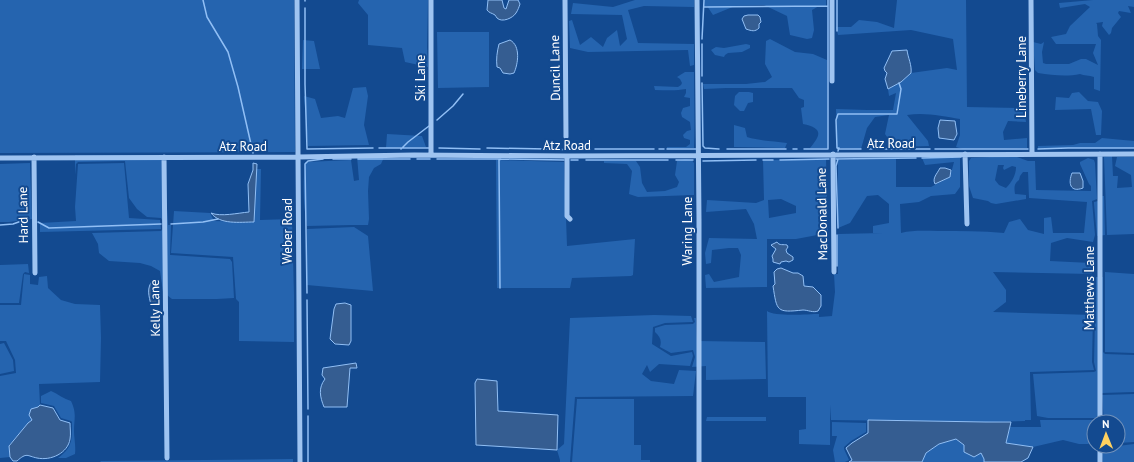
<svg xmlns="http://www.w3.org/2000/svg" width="1134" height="462" font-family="'PT Sans',sans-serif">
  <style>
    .green { fill: #2564af; fill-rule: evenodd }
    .water { fill: #355d91; stroke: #91bff5 }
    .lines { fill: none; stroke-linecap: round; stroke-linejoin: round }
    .stream { stroke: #91bff5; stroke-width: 1.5 }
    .minor { stroke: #9fc4f1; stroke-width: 5 }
    .labels { text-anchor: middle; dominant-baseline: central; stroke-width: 4; stroke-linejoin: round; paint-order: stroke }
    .street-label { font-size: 13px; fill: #fff; stroke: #134a90 }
  </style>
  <rect width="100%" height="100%" fill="#134a90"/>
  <!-- green -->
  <path class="green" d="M0 0H294L295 152 0 153Z
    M359 0H428L427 47 428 67 405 62 402 48 368 45V15L358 3Z
    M635 0H694V7L644 6 628 10 638 43 694 44V65L690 66 688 50 588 52 570 48 569 21 572 20 580 45 591 37 603 47 607 38 617 30 620 46 627 39 622 15 571 14 573 3 613 7Z
    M704 0H826V7L819 6 812 10 814 30 812 38 807 39 790 35 787 16 764 5 735 6 713 15 707 6 704 7Z
    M897 0H966L967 107 1024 108 1026 122 1008 121 1003 132 1004 140 1027 138V148L963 149 956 147 960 135V119C943 116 924 112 907 115L928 141 929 146 894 147 885 134 889 115 875 117 867 128 861 149 837 148 836 109 867 110H893L896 93 889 96 888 89 901 82 911 73 947 68 957 70 953 39 911 30 838 35 836 27H851L859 20 877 22 894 28Z
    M1093 0H1134V7L1128 6 1131 13 1119 11 1118 13 1121 17 1112 28 1111 33 1109 35 1102 26 1103 22 1096 23 1097 24 1098 36 1101 40 1100 91 1094 89V77C1089 75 1084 76 1080 74 1066 77 1052 75 1038 73L1035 70 1033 42 1041 44 1044 42 1042 52 1043 63 1046 64H1069L1081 59H1086L1098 65 1093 53 1096 44H1056L1051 37 1066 34 1070 26 1090 7 1085 4 1060 8 1059 3Z
    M437 32H489V87L438 88Z
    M770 39 795 52 813 54 827 60 828 148H810C822 134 822 128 803 124L801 108 804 107V100L799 98 792 88H726L704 89 703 84H746L765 82 772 77 765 64 766 41Z
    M303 40 314 41 320 69H302Z
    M746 44 750 45V48L742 52 728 53 725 55 724 57 715 55 711 50 716 47 724 48Z
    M685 72H694C694 98 695 123 694 148L667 149V147H686L690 144V140L684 138 683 135 687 131 691 130 690 122 682 117 681 113 683 108 690 106V98L684 97 686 93V89C676 91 665 90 655 90L654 86 678 87 681 85 682 83 680 79 677 77Z
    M366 87 368 96 364 125 369 145 308 146 304 96 315 99 321 118 338 116 345 118 353 88Z
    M739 92H749L753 93V102L748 103 744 111H740L734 105 735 96Z
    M1079 92 1088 101 1098 102 1102 111 1101 135H1096L1091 109 1055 110 1056 97 1069 98 1072 93Z
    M734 125 745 128 747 137C760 141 773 141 787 143L785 148 734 147Z
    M387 134 422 136 426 147 386 148Z
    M1102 138 1134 141V148H1068L1038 149V146L1073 145 1080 143H1095Z
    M75 155H164L168 225H171L170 255H171L230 259 232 262 234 298 217 299H172L163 292 160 271 151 266 140 263 109 261 99 253 98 244 92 233 161 231 163 229 162 220 161 218 147 217 137 209 129 198 125 161 78 162 76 164 75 175Z
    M385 155 381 164 374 168 369 177 368 191 369 219 368 225H352L307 226C303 204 303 184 305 162L351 160 354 181 359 180 357 156Z
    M1112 156 1113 176H1118L1117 188 1132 187 1131 175 1115 166 1117 157H1134V234L1107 235 1104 157Z
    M990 157H1017L1028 161H1035L1036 190 1091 191V186L1089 184 1080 164V162L1088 158 1094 160 1095 163 1097 199 1092 201 1095 235 1093 242 1067 238 1051 243 1050 261 1091 263 1092 274 993 272 1006 290V302L993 312 1093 315 1092 362 1094 370 1030 372 1031 420H1025V421L985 422 831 420 830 405V445L799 444V430L806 429V397H768L767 311C774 317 809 314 819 314V317L832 316 835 292 834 274H838V234L883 233H873V226L889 223V204L878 195 867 196 850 223 838 228V160L896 159V187H931L950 177 954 162 925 165 922 158H960V187L955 194 931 196 919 202 900 204 901 233C913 230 925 231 938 231 960 231 982 231 1004 233L1009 222 1020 219 1028 230 1044 234V218L1051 217 1053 233H1084L1087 202 1029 198 1028 172H1023L1020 176 1019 180C1014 184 1014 187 1015 194L1026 195V199L996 204 991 203 988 201 973 198 969 186V161L971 158ZM998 165H1004L1003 168 1004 170 1012 166 1016 167C1016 175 1012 182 1006 188L999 185 995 180Z
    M685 159 692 160 694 163V195L638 197 629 194 632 171 627 164 604 163V161H636L640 167 642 183 647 192 665 191 677 187 679 182 675 175 677 161Z
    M826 159 828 233 796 239H767V287L706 288 705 275 709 274 714 282 739 277 741 255 738 248H729L712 250 711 263 706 264 705 253 709 238 757 239 754 224 746 209 706 212 707 200 756 203 764 200 763 160ZM781 199 796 206V213L769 218 768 200Z
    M496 160 564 162 567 246 635 239 633 275 631 276 572 278 570 288H497Z
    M30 163 32 219 9 222H0V164Z
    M124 163 129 218 160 220 161 229 40 232V223L76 221 75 207 78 164Z
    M256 169H261L260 220 292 219 294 295V342L239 341V302L236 299 233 257 171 253 174 211 210 213 214 221 253 222Z
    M1099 196H1104L1105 235 1097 236 1094 204V202L1098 201Z
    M354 227 368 236 373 291 307 285V229Z
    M28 264 29 273 25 272 23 274 19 303H0V265Z
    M1105 272 1134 274V353L1105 352Z
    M24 274 30 275V284L38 285 39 277 47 276 48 288 61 300 75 304 100 305 101 338 100 382 39 384 40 405 32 420 28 423 9 445 10 457 0 458V376L16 373 15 360 6 341H0V305H21Z
    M1096 277H1103V352L1105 354 1134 355V392L1102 393 1101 422H1097L1096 419 1095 418H1048L1037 416 1033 374 1094 372 1096 371 1094 362Z
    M654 315 691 316 693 322 665 323 653 327 652 344 671 356 692 352 693 356 690 366 659 364 650 372 647 365 642 374 651 381 674 384 679 370 696 371 693 396 575 397 570 462H560V460L557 450 564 444 570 318Z
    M694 318H696L697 341 765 342 766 379 706 380V366L692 367 695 357 693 350 671 353 660 347C662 340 660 337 655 332V328L665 325 693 324 695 322Z
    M4 343 13 360 14 371 0 374V344Z
    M51 391C58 394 64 399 71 401 77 414 74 418 74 431 74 438 76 446 75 454L66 458H58C73 447 72 439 72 422L71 421 61 418 54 406 41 403V396Z
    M1134 394V442L1118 443V422H1104L1102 395Z
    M577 399H634V445H641V460H650V462H572Z
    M707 417H766V421H706Z
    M1040 420H1095L1094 441 1088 444H1079L1063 440 1033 447 1006 443 1010 427H1041Z
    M832 422 866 423V432L851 441 844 447V449L849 460 845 462H835L833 450 837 436H832Z
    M956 439 964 445 981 453 984 459V462H922L926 453 939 444Z
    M1134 444V462H1103L1102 446H1118Z
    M293 459V462H101L100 461Z"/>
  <!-- water -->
  <path class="water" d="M488 0H502L504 8 506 9 509 0H518L520 4C519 7 518 10 516 13 513 18 502 23 497 18 496 17 496 16 495 15 492 13 489 13 487 10Z
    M748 15H758L760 17 761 22 759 24V28C755 32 752 31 746 29L742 19 744 16Z
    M510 40C521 46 518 64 514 73L510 74 503 73 500 68 497 67C496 59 497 52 499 44Z
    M907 50C908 58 912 65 911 73L901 82 888 89 885 79 887 73 885 71 884 68 892 51Z
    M940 120 955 121 957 134 954 140 939 138 938 128Z
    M253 163 257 164 254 222C240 222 220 225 211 213 221 217 238 213 249 212L248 184 253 170Z
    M940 168H945L951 170 950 177 935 184C932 178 937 174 940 168Z
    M1072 173H1080L1083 181V188C1070 193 1068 183 1072 173Z
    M777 242C779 246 784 244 787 245L788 247 786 250 787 253 793 257V260L789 262 786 261 781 262 780 264 773 262V259L772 256 776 249 772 246 771 245Z
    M781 268 793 273H798L803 276 804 286 813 287 821 295V306L818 311C813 313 808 310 803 310 776 313 777 311 773 286L775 284 774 272 777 269Z
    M153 280 158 282 159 288 158 302 151 305C149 296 146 288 153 280Z
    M345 303 351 305V341L349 345 335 344 330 339 334 309 336 304Z
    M356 363 357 368H350L347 407H324C320 397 318 388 325 379L322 375 323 368Z
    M477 379 497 381 498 411 558 415 557 450 476 445 475 383Z
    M40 405 53 408 60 420 70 423C70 428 71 434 70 439 68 453 51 461 37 458 27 456 27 452 17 461H13L10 457 9 446 28 423 32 420 29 415 31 409 38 407Z
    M868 420 985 422H1011L1006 443 1033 447 1028 458 1021 462H984V459L981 453 974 457 964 452V445L956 439 939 444 926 453 922 462H849L852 460 846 448 852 443 868 433Z"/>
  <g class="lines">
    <!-- stream -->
    <path class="stream" d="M203 0 207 17 228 52 238 87 253 153
      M305 0V1
      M837 0V31
      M704 7 828 6
      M305 8V84L307 149 373 148
      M702 39 704 0
      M702 44V76
      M702 83 703 146 705 148 719 149
      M437 120 453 106 463 94
      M379 148H429
      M439 148 480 149
      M487 148 547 149
      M401 149 408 142 429 126
      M555 149 569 150 589 149
      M595 149H654
      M659 149H664
      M669 149H667H696
      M727 149H786
      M793 149H797
      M804 149H828V0
      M838 149H861
      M869 149H930
      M935 149H1028
      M1038 149 1068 148H1134
      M838 151 839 148H837L836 120 838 114H897L901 89 899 83
      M922 158 961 157
      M333 159H351
      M358 159H410
      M417 159H430
      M437 159H501L564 160
      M836 159 916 158
      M571 160H578
      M586 160H668
      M676 160H693
      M763 160H773
      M780 160 829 159
      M703 161 756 160
      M38 222 49 228 161 224
      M171 224 203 222 218 219
      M0 225 13 224 27 219
      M838 228 836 166 838 159
      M837 266V235
      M500 288 499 160 501 159
      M307 293 305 164 308 161 323 159
      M307 300 308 409
      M308 416V462"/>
    <!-- minor -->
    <path class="minor" d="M297 0 300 462
      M431 0V155
      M565 0 566 137
      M697 0 699 219V462
      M832 0V81
      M1031 0 1032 154
      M833 154 834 272
      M965 154 967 224
      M1100 154V422
      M567 156V216L570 219
      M34 157 35 273
      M164 157 167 458
      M0 158 298 157 414 155 567 156 1134 154
      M1100 446V462"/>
  </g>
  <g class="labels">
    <!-- street labels -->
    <g class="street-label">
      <text transform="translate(555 68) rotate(-91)">Duncil Lane</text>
      <text transform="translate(1021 77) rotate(-90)">Lineberry Lane</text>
      <text transform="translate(420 78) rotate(-90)">Ski Lane</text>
      <text x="891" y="143">Atz Road</text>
      <text x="567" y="145">Atz Road</text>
      <text x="243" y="146">Atz Road</text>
      <text transform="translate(822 214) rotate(-91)">MacDonald Lane</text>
      <text transform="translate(23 215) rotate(-91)">Hard Lane</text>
      <text transform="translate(287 231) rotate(-90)">Weber Road</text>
      <text transform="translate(687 231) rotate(-90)">Waring Lane</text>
      <text transform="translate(1089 288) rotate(-90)">Matthews Lane</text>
      <text transform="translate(155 308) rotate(-91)">Kelly Lane</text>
    </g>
  </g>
  <!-- north arrow -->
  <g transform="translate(1106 434) rotate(359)"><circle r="19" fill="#134a90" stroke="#7192bc"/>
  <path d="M0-3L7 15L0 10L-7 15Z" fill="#ffd15f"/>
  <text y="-6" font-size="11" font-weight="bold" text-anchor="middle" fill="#ffffff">N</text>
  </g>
</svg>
